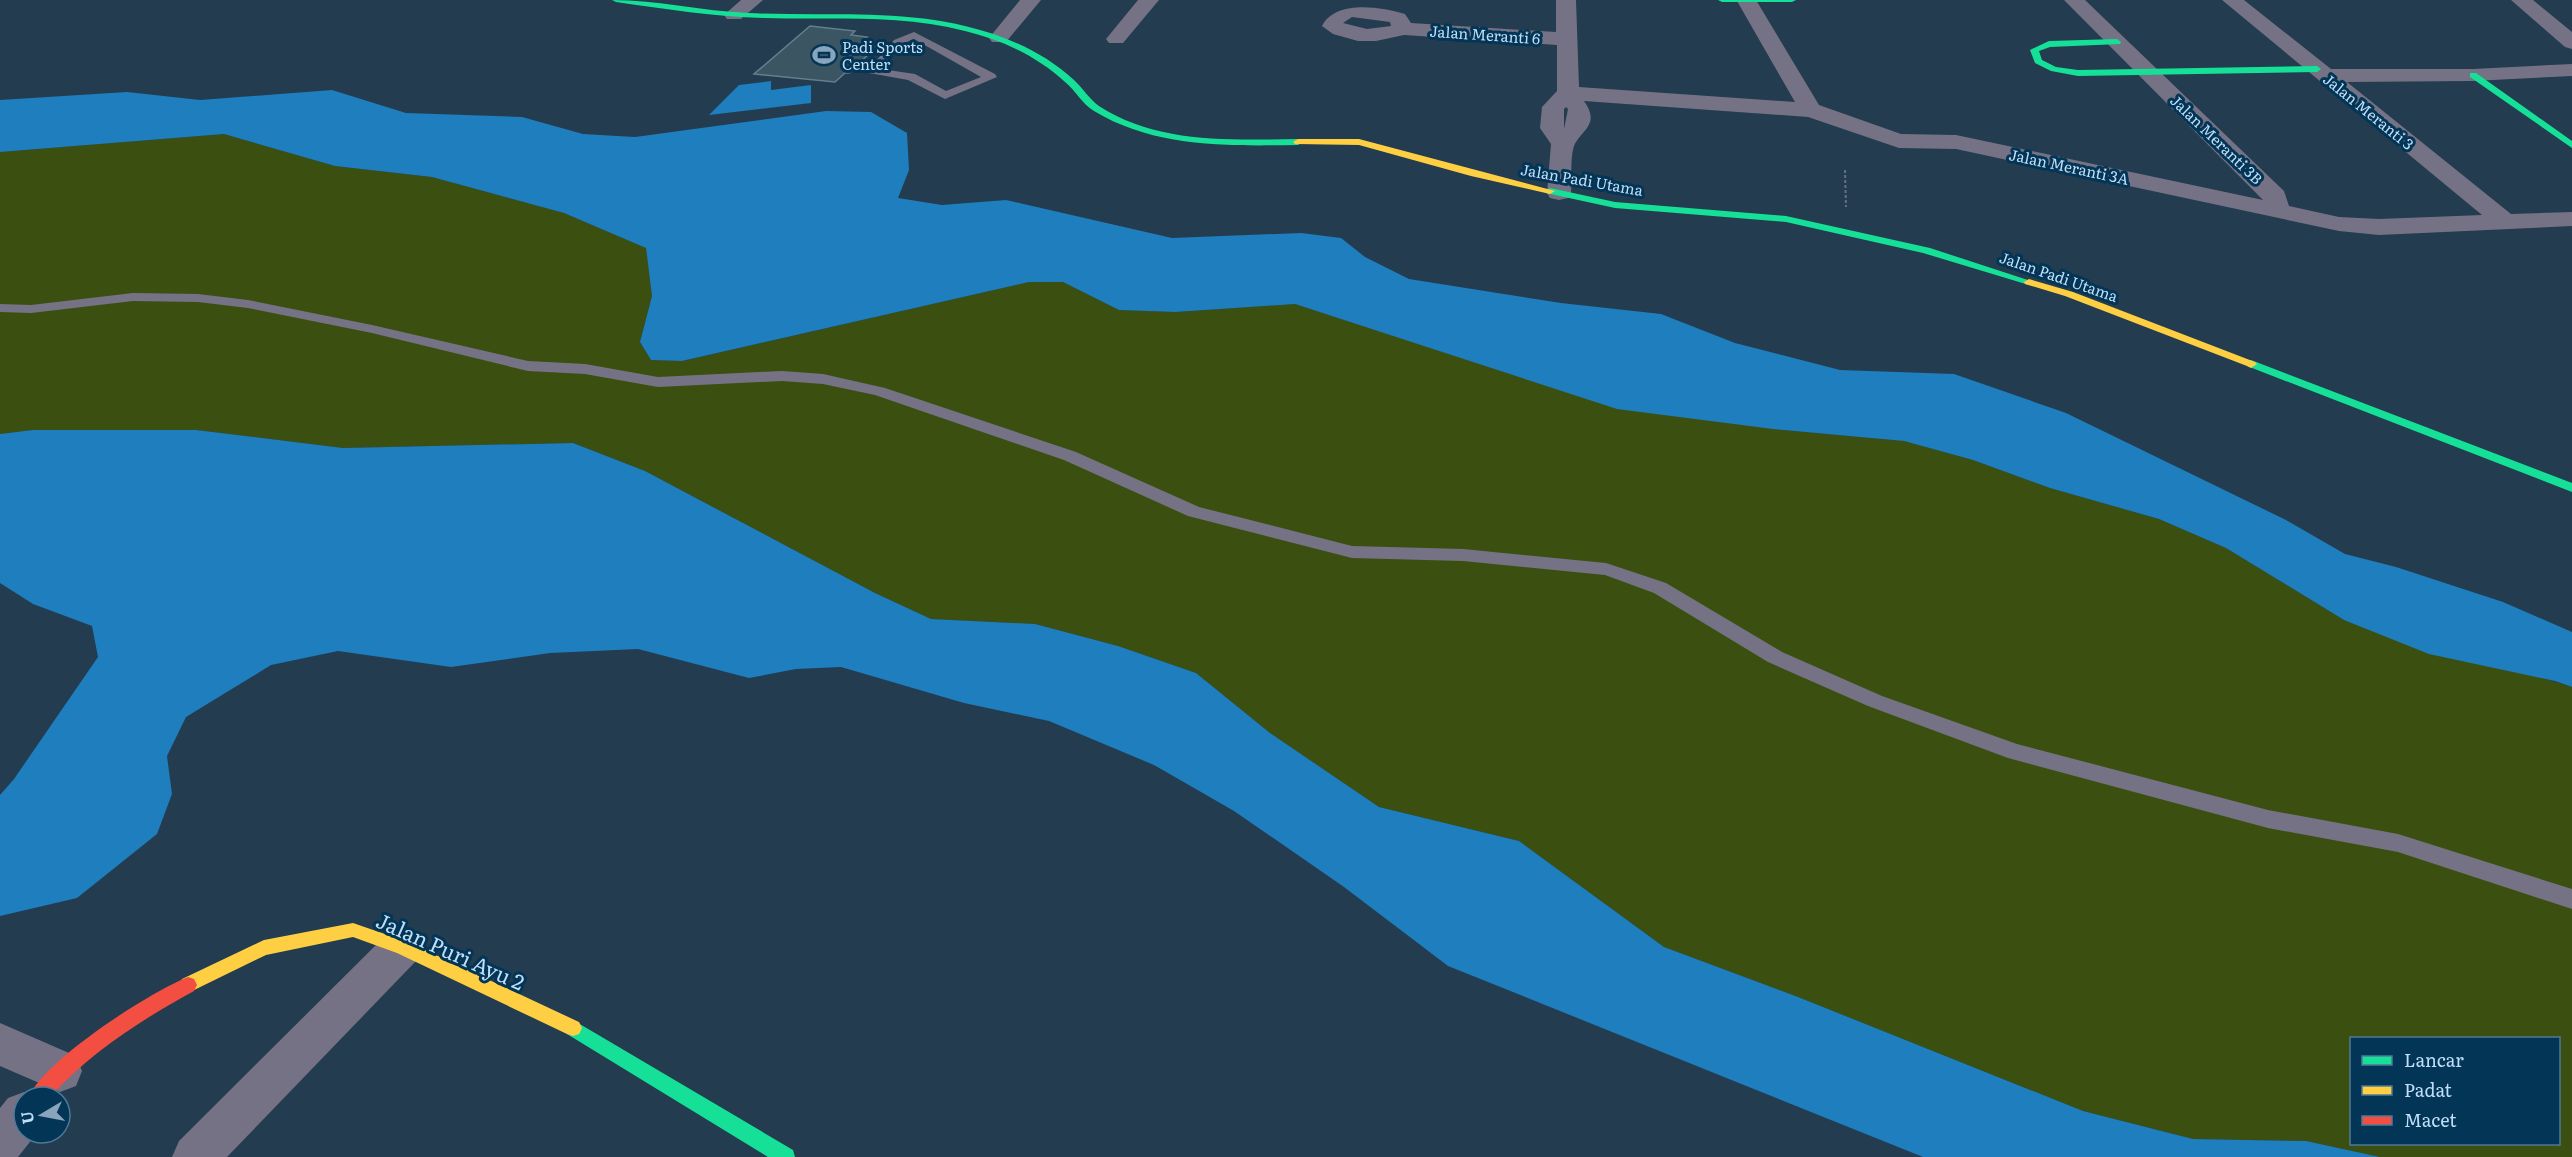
<svg xmlns="http://www.w3.org/2000/svg" width="2572" height="1157" font-family="Literata,serif">
  <style>
    .green { fill: #3b5010; fill-rule: evenodd }
    .water { fill: #1e7ebe }
    .building { fill: #3c5563; stroke: #637f8e; stroke-width: 1.5 }
    .lines { fill: none; stroke-linecap: round; stroke-linejoin: round }
    .path { stroke: #697081; stroke-width: 2; stroke-dasharray: 3 2; stroke-linecap: butt }
    .lane { fill: #757285; fill-rule: evenodd }
    .street { fill: #757285; fill-rule: evenodd }
    .fast { fill: #16e098; fill-rule: evenodd }
    .slow { fill: #ffcf43; fill-rule: evenodd }
    .jam { fill: #f24e42; fill-rule: evenodd }
    .labels { text-anchor: middle; dominant-baseline: central; stroke-width: 6; stroke-linejoin: round; paint-order: stroke }
    .far-street-label { font-size: 15px; fill: #c0def8; stroke: #033556 }
    .far-poi-label { font-size: 15px; fill: #c0def8; stroke: #033556; text-anchor: start }
    .near-street-label { font-size: 21px; fill: #c0def8; stroke: #033556 }
  </style>
  <rect width="100%" height="100%" fill="#233c4f"/>
  <!-- green -->
  <path class="green" d="M224 134 335 166 432 177 564 213 646 248 652 296 640 342 651 360 683 361 1029 282H1063L1119 310 1175 312 1295 304 1376 330 1773 429 1904 441 1973 460 2050 488 2159 519 2226 548 2344 620 2572 687V1157H2380L2306 1141 2193 1139 2083 1111 1798 997 1664 947 1519 841 1379 807 1270 733 1196 673 1118 646 1035 624 931 619 875 593 645 471 573 443 343 448 196 430H33L0 434V152ZM2352 1038H2558V1144H2352Z"/>
  <!-- water -->
  <path class="water" d="M771 81V90L811 85V103L709 115 739 85Z
    M332 90 406 113 522 117 583 134 635 137 826 111 871 112 907 133 909 170 898 198 942 205 1006 200 1172 238 1301 233 1341 238 1365 257 1409 279 1561 303 1661 314 1735 343 1840 370 1954 374 2066 413 2286 520 2345 554 2396 567 2503 602 2572 632V687L2555 681 2429 654 2344 620 2226 548 2159 519 2050 488 1973 460 1904 441 1773 429 1617 409 1295 304 1175 312 1119 310 1063 282H1029L682 361 651 360 640 342 652 296 646 248 564 213 432 177 335 166 224 134 0 152V100L127 92 200 100Z
    M33 430H196L343 448 573 443 645 471 875 593 931 619 1035 624 1118 646 1196 673 1270 733 1379 807 1519 841 1664 947 1798 997 2083 1111 2193 1139 2306 1141 2380 1157H1923L1448 966 1344 887 1234 811 1154 765 1049 721 964 703 841 667 796 669 749 678 638 649 550 653 451 667 338 651 271 665 186 717 167 756 172 794 157 834 77 898 0 916V795L14 779 98 657 92 626 33 604 0 583V434Z"/>
  <!-- building -->
  <path class="building" d="M810 26 855 31 851 35 867 37 860 44 877 46 849 73H845L835 82 754 74Z"/>
  <g class="lines">
    <!-- path -->
    <path class="path" d="M1845 170 1846 207"/>
    <!-- lane -->
    <path class="lane" d="M914 32 995 74 997 77 945 99 908 80 869 73V69L894 40ZM914 39 981 77 946 91 915 74 881 69 902 44Z
      M133 293 198 294 248 300 372 325 528 361 585 364 658 377 782 371 823 374 885 388 1076 452 1199 507 1352 546 1463 549 1606 563 1666 583 1782 652 1882 696 2017 744 2268 810 2398 834 2572 889V909L2398 852 2268 828 2008 758 1868 706 1768 662 1654 593 1605 575 1463 561 1352 558 1188 516 1064 460 875 395 823 384 782 381 658 387 585 374 528 371 372 333 248 308 198 302 133 301 31 313 0 312V304L31 305Z"/>
    <!-- street -->
    <path class="street" d="M741 0H763L741 19H727L724 15Z
      M1020 0H1041L1006 42H992L989 38Z
      M1138 0H1159L1123 43H1109L1106 39Z
      M1556 0H1576L1579 87 1795 102 1737 1 1756 0 1819 105 1901 134 1956 135 2263 200 2064 0H2085L2284 191 2289 206 2339 217 2379 219 2482 215 2222 0H2244L2331 69H2473L2572 64V76L2473 81 2347 82 2511 214 2572 212V226L2379 235 2339 231 1956 149 1899 148 1808 117 1584 101C1601 125 1581 130 1574 146 1570 158 1572 179 1571 193L1568 198 1559 200 1550 198 1547 193 1551 144 1540 128 1542 107 1557 91V45L1404 35 1376 41H1358L1333 34 1322 26C1335 0 1379 6 1405 14L1411 23 1556 32ZM1352 17 1390 22 1391 26 1367 29 1343 23ZM1566 107 1568 109 1564 129V109Z
      M2511 0H2533L2572 32V49L2565 47Z
      M402 928 417 934 423 947 417 960 227 1157H172L179 1141 387 934Z
      M0 1023 76 1056 82 1071 76 1086 60 1092 0 1066Z
      M24 1092 37 1097H24V1133H37L18 1157H0V1108L8 1098Z"/>
    <!-- fast -->
    <path class="fast" d="M612 0C657 0 702 11 748 13 828 17 909 7 987 32 1019 42 1049 57 1074 80 1083 88 1089 99 1099 106 1157 144 1232 140 1298 139L1303 142 1298 145C1229 146 1155 148 1094 111 1082 104 1076 91 1065 82 1037 56 1002 40 965 31 899 14 832 20 765 18 715 17 666 9 616 2Z
      M1718 0H1796L1792 2H1722Z
      M2117 39 2121 42 2120 44 2050 47 2039 51 2042 60 2056 67 2078 70 2317 66 2321 69 2317 72 2078 76 2051 71 2035 63 2030 50 2049 41Z
      M2470 73H2476L2572 141V148L2470 77Z
      M1550 188 1615 202 1786 216 1930 248 2034 282 2029 285 1923 253 1786 222 1615 208 1546 193 1545 191Z
      M2251 360 2572 483V492L2247 366V362Z
      M573 1020 793 1150 795 1157H768L567 1034 564 1028 567 1022Z"/>
    <!-- slow -->
    <path class="slow" d="M1298 139H1359L1555 191 1550 194 1471 176 1359 145 1295 144 1293 142Z
      M2029 279 2073 292 2255 362 2257 364 2251 368 2247 366 2065 296 2025 284 2024 282Z
      M353 923 408 942 579 1022 582 1028 579 1034 573 1036 567 1034 397 953 353 937 266 955 188 993 182 991 179 985 182 979 264 940Z"/>
    <!-- jam -->
    <path class="jam" d="M188 977 194 979 197 985 194 991C141 1020 91 1052 50 1097H29C44 1060 150 992 188 977Z"/>
  </g>
  <!-- icons -->
  <defs>
    <g id="stadium-bare" transform="scale(1.8)"><path d="M0-5a6.5 5 0 1 0 0 10a6.5 5 0 1 0 0-10ZM-3.5-1.8h7v3.6h-7Z" fill="#89a5bd" stroke="#033556" stroke-width="2.5" paint-order="stroke"/></g>
  </defs>
  <g fill-rule="evenodd">
    <use href="#stadium-bare" x="824" y="55"/>
  </g>
  <g class="labels">
    <!-- far-street labels -->
    <g class="far-street-label">
      <text transform="translate(1485 34) rotate(4)">Jalan Meranti 6</text>
      <text transform="translate(2369 111) rotate(39)">Jalan Meranti 3</text>
      <text transform="translate(2217 139) rotate(44)">Jalan Meranti 3B</text>
      <text transform="translate(2069 166) rotate(12)">Jalan Meranti 3A</text>
      <text transform="translate(1582 179) rotate(10)">Jalan Padi Utama</text>
      <text transform="translate(2059 276) rotate(19)">Jalan Padi Utama</text>
    </g>
    <!-- far-poi labels -->
    <g class="far-poi-label">
      <text x="842" y="46">Padi Sports<tspan x="842" dy="17">Center</tspan></text>
    </g>
    <!-- near-street labels -->
    <g class="near-street-label">
      <text transform="translate(451 950) rotate(24)">Jalan Puri Ayu 2</text>
    </g>
  </g>
  <!-- legend -->
  <rect x="2350" y="1037" width="210" height="108" fill="#033556" stroke="#4f7997" stroke-width="1.5"/>
  <rect x="2362" y="1056" width="30" height="9" fill="#16e098" stroke="#4f7997" stroke-width="1.5"/>
  <text x="2404" y="1067" font-size="18" fill="#c0def8">Lancar</text>
  <rect x="2362" y="1086" width="30" height="9" fill="#ffcf43" stroke="#4f7997" stroke-width="1.5"/>
  <text x="2404" y="1097" font-size="18" fill="#c0def8">Padat</text>
  <rect x="2362" y="1116" width="30" height="9" fill="#f24e42" stroke="#4f7997" stroke-width="1.5"/>
  <text x="2404" y="1127" font-size="18" fill="#c0def8">Macet</text>
  <!-- north arrow -->
  <g transform="translate(42 1115) rotate(260)"><circle r="28" fill="#033556" stroke="#4f7997" stroke-width="1.5"/>
  <path d="M0-4.5L10 22L0 15L-10 22Z" fill="#89a5bd"/>
  <text y="-9" font-size="16" font-weight="bold" text-anchor="middle" fill="#c0def8">U</text>
  </g>
</svg>
